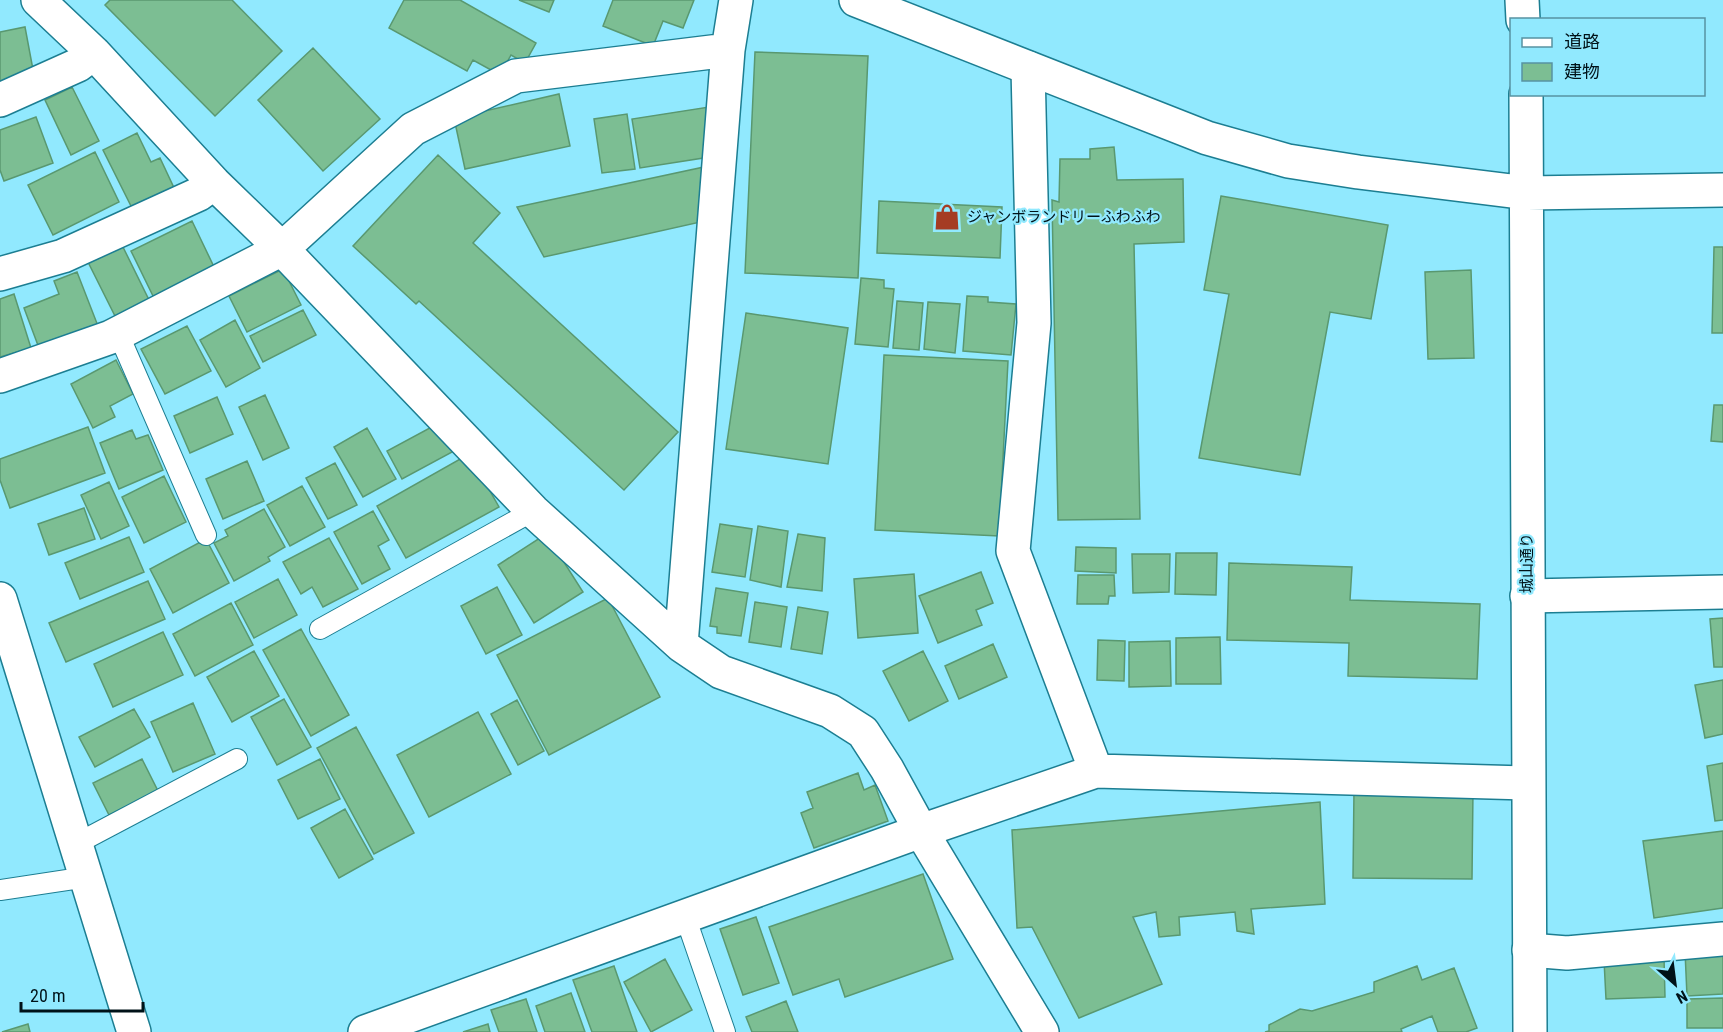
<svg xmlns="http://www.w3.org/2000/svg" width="1723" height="1032" font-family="'Roboto Condensed','Noto Sans JP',sans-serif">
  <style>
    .building { fill: #7cbe93; stroke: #599870; stroke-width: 1.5 }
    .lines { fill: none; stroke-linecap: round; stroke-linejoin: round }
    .service-casing { stroke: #1c7e92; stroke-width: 22 }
    .minor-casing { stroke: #1c7e92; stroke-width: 36 }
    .tertiary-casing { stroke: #1c7e92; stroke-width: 36 }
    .service { stroke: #fff; stroke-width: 20 }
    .minor { stroke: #fff; stroke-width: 33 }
    .tertiary { stroke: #fff; stroke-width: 33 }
    .labels { text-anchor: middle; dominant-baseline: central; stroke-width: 4.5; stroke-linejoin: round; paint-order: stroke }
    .poi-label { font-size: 15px; fill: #001218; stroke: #91e9fe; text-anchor: start }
    .street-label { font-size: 15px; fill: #001218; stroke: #91e9fe }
  </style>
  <rect width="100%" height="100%" fill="#91e9fe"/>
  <!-- building -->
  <path class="building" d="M110 0H232L282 51 215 116 105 5Z
    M404 0H460L536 43 525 63 511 55 500 75 473 60 467 71 389 28Z
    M519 0H554L549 12Z
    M613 0H694L683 28 663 21 653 46 603 26Z
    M25 27 34 75 0 82V32Z
    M313 48 380 119 323 171 258 100Z
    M755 52 868 56 858 278 745 273Z
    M72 87 99 141 71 155 45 100Z
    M559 94 570 146 465 169 454 118Z
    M709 107 716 156 640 168 632 119Z
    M627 114 635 169 602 173 594 119Z
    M36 117 53 163 4 181 0 170V130Z
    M137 133 151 162 160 158 175 190 133 210 103 150Z
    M1114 147 1117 180 1183 179 1184 242 1134 244 1140 519 1058 520 1052 200 1059 202 1060 159H1090V149Z
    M95 152 119 202 53 235 28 185Z
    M438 155 500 213 473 243 678 432 624 490 419 301 416 304 353 246Z
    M704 167 705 221 544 257 517 207Z
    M1221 196 1388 225 1371 319 1330 312 1300 475 1199 458 1229 294 1204 290Z
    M879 201 1002 207 1000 258 877 253Z
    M192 221 215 269 154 298 131 251Z
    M121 243 150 302 116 318 87 260Z
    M1714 247H1723V333H1712Z
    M283 269 301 305 247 332 229 296Z
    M1471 270 1474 358 1428 359 1425 272Z
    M77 272 98 326 39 348 24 308 59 294 54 281Z
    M861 278 884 280V288L894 289 888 347 855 344Z
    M14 294 31 348 0 357V299Z
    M967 296 988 297V302L1016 304 1011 355 963 351Z
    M897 301 923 303 919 350 893 348Z
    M928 302 960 304 955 353 924 349Z
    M303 310 316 335 263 362 250 336Z
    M746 313 848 328 828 464 726 449Z
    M235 320 260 368 226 387 200 340Z
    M187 326 211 371 165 394 141 349Z
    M884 355 1008 361 999 536 875 530Z
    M116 360 133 394 110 406 115 417 93 428 71 384Z
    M265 395 289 448 263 460 239 407Z
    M217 397 233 434 190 453 174 416Z
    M1714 405H1723V442L1711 441Z
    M439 423 454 451 402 479 387 451Z
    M88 427 105 473 10 508 0 480V459Z
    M367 428 396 479 363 497 334 447Z
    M132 430 136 439 148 435 163 470 119 489 100 443Z
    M469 454 499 507 406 558 377 506Z
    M247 461 264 501 223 519 206 479Z
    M335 463 357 505 328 519 306 478Z
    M164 476 186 522 144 543 122 497Z
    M109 482 129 526 101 539 81 495Z
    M302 486 325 527 290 546 267 505Z
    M84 508 95 539 49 555 38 524Z
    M264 509 285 547 268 557 270 561 234 581 214 543 228 536 225 530Z
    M373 511 389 540 378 546 390 569 362 584 334 532Z
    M720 524 752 529 745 577 712 572Z
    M758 526 788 531 781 587 750 580Z
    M546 534 583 592 534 623 498 565Z
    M798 534 825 538 822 591 787 587Z
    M129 537 144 572 80 599 65 563Z
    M329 538 358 589 323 607 312 587 301 594 283 562Z
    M206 539 229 583 173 613 150 569Z
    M1076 547 1116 548V573L1075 571Z
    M1176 553H1217L1216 595 1175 594Z
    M1132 554H1170L1169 592 1133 593Z
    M1229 563 1352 567 1350 600 1480 604 1477 679 1348 676 1349 643 1227 640Z
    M981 572 993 603 976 610 982 625 938 643 919 596Z
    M914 574 918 633 858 638 854 579Z
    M1078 575H1114L1115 596H1109L1108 604H1077Z
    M278 579 297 615 254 638 235 602Z
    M148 581 165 619 66 662 49 623Z
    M497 587 522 635 486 654 461 606Z
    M716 588 748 593 741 636 717 633V627L710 626Z
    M608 598 660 697 549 755 497 655Z
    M755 602 787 607 781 647 749 642Z
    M231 603 253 645 195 676 173 634Z
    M798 607 828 612 822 654 791 649Z
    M1723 618V667H1714L1710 619Z
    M301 629 349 715 311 736 263 650Z
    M163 632 183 675 113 707 94 664Z
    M1220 637 1221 684H1176V638Z
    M1098 640 1125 641 1124 681 1097 680Z
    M1170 641 1171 686 1129 687V642Z
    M993 644 1007 677 959 699 945 666Z
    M254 651 279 696 232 722 207 677Z
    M923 651 948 701 909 721 883 671Z
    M1723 680V734L1705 738 1695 685Z
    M284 699 311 747 277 765 251 717Z
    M517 700 544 751 518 765 491 714Z
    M193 703 215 754 173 772 151 722Z
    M134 709 150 737 95 767 79 737Z
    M478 712 511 774 429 817 397 755Z
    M356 727 414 833 374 854 317 748Z
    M142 759 158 791 109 815 93 783Z
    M320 759 340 799 298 819 278 780Z
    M1723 763V820L1715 821 1707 766Z
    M858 773 864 790 875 785 888 821 814 848 801 813 813 808 807 792Z
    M1354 789 1473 790 1472 879 1353 878Z
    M1320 802 1325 904 1251 909 1254 934 1237 931 1235 912 1179 917 1180 935 1159 937 1156 912 1133 917 1162 984 1079 1018 1032 927 1017 928 1012 830Z
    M345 809 373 859 339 878 311 828Z
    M1723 831V908L1654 918 1643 841Z
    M923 874 953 959 845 997 839 979 793 995 769 927Z
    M756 917 779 983 743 995 720 929Z
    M1723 949V994L1687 996 1685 951Z
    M1664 957 1665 997 1606 999 1604 960Z
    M665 959 692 1010 651 1032 624 982Z
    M614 966 637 1032H592L573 980Z
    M1417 966 1422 980 1454 968 1477 1028 1466 1032H1438L1432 1016 1401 1029 1402 1032H1265L1269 1031V1025L1300 1009 1312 1011 1374 992V982Z
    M571 993 585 1032H545L536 1006Z
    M1723 998V1028H1687V999Z
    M526 999 537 1032H499L491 1010Z
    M786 1001 798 1032H752L746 1017Z
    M28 1024 30 1032H2Z
    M488 1024 490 1032H463Z"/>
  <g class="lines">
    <!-- service casing -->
    <g class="service-casing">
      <path id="service" d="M118 333 206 535
        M320 629 533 511
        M76 844 237 759
        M0 890 87 877
        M685 916 725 1032"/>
    </g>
    <!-- minor casing -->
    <g class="minor-casing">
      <path id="minor" d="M38 0 94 53 214 183 282 249 533 511 681 645 721 672 830 711 863 732 887 769 921 831 1042 1032
        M1028 68 1034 323 1013 551 1096 771
        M0 100 78 65 94 53
        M0 274 63 256 199 194 214 183
        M0 376 111 337 282 249 413 129 516 76 728 50
        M1527 596 1723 592
        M0 599 134 1032
        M681 645 728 50 736 0
        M1529 950 1567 953 1723 939
        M365 1032 921 831 1096 771 1528 783"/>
    </g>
    <!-- tertiary casing -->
    <g class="tertiary-casing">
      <path id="tertiary" d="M856 0 1207 138 1288 161 1358 172 1527 193 1723 190
        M1522 0 1523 20
        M1526 94 1530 1032"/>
    </g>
    <!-- service -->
    <use href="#service" class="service"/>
    <!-- minor -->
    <use href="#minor" class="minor"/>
    <!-- tertiary -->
    <use href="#tertiary" class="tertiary"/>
  </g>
  <!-- icons -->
  <defs>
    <g id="shop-bare" transform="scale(2.07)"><path d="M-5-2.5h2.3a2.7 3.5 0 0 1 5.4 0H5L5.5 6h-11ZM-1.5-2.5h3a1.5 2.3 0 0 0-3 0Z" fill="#a53c23" stroke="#91e9fe" stroke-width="2.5" paint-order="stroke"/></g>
  </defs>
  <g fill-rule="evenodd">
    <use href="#shop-bare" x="947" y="217"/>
  </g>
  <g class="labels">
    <!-- poi labels -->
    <g class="poi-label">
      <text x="967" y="217">ジャンボランドリーふわふわ</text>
    </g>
    <!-- street labels -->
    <g class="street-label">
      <text transform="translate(1527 563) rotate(-90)">城山通り</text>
    </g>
  </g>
  <!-- legend -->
  <rect x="1510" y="18" width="195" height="78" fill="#91e9fe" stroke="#5793a2" stroke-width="1.5"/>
  <rect x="1522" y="38" width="30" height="9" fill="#ffffff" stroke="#5793a2" stroke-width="1.5"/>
  <text x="1564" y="48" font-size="18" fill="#001218">道路</text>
  <rect x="1522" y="63" width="30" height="18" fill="#7cbe93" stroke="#5793a2" stroke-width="1.5"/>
  <text x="1564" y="78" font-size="18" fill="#001218">建物</text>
  <!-- north arrow -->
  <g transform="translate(1675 984) rotate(152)" stroke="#91e9fe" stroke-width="4.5" paint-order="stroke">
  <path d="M0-4.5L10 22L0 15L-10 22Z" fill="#001218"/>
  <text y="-9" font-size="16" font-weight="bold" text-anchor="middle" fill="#001218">N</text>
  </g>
  <!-- scale -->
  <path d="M21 1002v9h122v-9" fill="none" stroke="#001218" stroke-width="3"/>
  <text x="30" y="1002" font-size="18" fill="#001218" stroke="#91e9fe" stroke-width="4.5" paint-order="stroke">20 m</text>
</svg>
